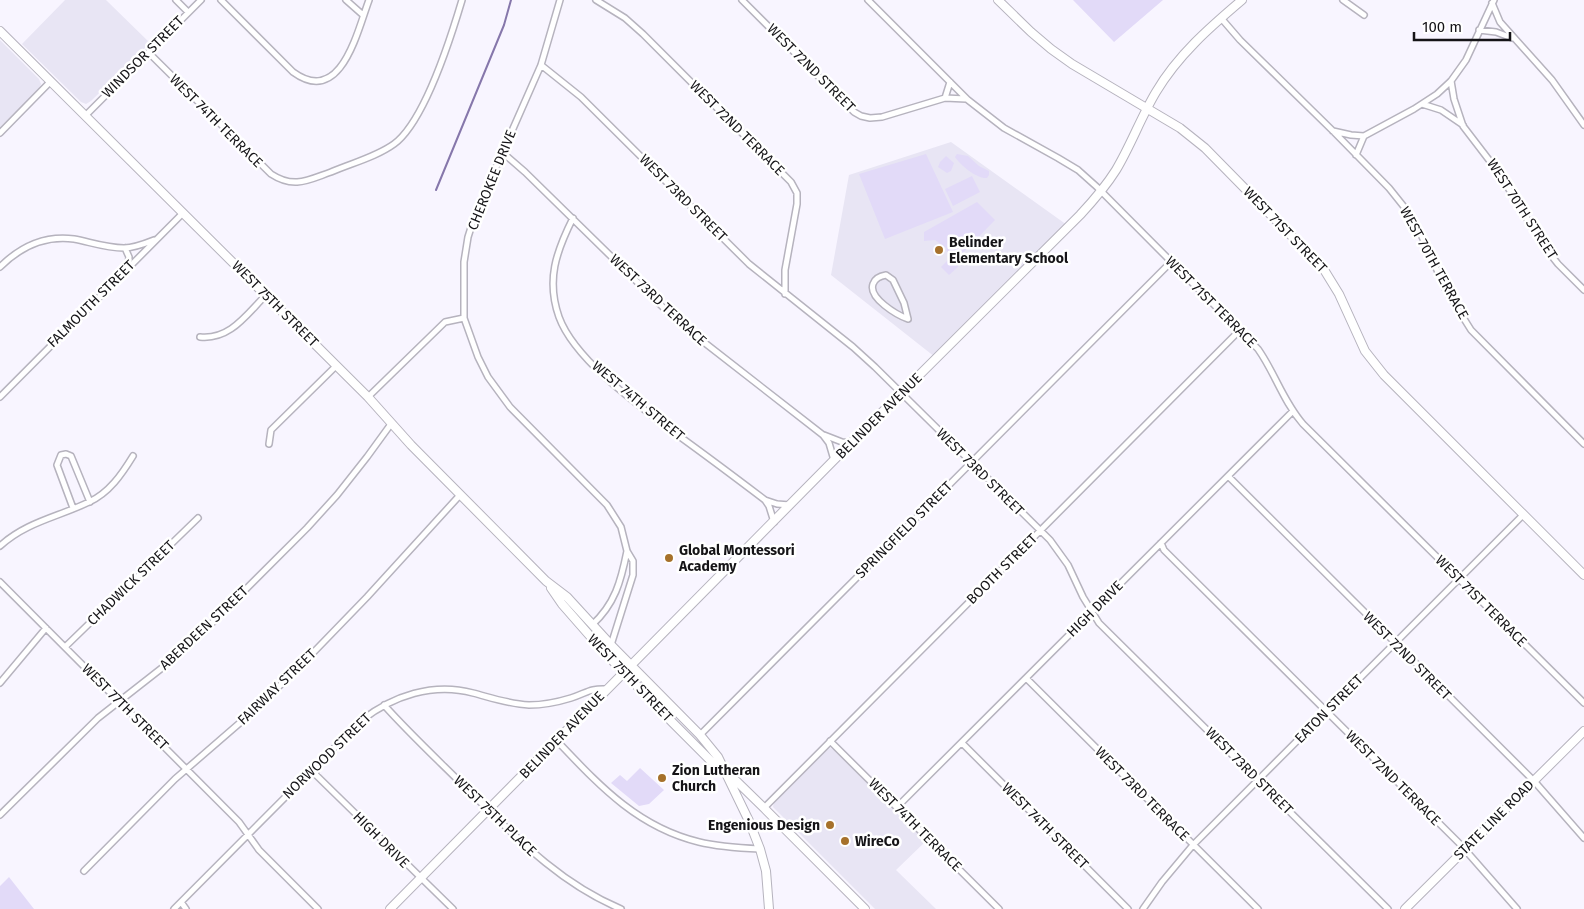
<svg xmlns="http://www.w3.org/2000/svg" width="1584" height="909" font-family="'Fira Sans',sans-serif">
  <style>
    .built { fill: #e8e5f4 }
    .green { fill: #e2daf8 }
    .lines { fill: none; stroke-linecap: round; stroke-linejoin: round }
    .stream { stroke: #8677ab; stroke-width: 2 }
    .street-casing { stroke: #b6b3be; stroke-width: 8 }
    .secondary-casing { stroke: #b6b3be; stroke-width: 10 }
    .street { stroke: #fff; stroke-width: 5 }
    .secondary { stroke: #fff; stroke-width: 8 }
    .poi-dot { fill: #a6712b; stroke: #fff; stroke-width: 2 }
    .labels { text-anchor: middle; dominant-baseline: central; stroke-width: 5; stroke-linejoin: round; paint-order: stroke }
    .street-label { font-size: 14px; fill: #151417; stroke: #fff }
    .poi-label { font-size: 14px; font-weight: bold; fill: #151417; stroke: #fff; text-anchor: start }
  </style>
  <rect width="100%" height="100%" fill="#f8f5ff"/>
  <!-- built -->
  <path class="built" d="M65 0H106L150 43 91 101 86 104 81 102 22 44Z
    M0 40 39 79 41 84 39 89 0 127Z
    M951 142 1067 225 935 357 831 275 849 175Z
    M830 748 834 750 926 841 896 870 936 909H875L773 807 774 802 826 751Z"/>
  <!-- green -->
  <path class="green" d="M1073 0H1163L1114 42Z
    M926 154 953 212 885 239 859 174Z
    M957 154 968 156 979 166 989 171V175L987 178C977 179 960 165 955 157Z
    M946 156 954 163 951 171 947 173 938 167 940 162Z
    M972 176 980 192 953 206 945 189Z
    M977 202 995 220 959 257 958 267 949 275 941 267 949 259 946 248 935 240 924 241V232Z
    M640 768 664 790 649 804 639 806 611 783 620 775 627 781Z
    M9 877 34 909H0V886Z"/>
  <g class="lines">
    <!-- stream -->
    <path class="stream" d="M436 190 504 25 511 0"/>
    <!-- street casing -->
    <g class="street-casing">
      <path id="street" d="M176 0 188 12
        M221 0 293 72C341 107 357 32 369 0
        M346 0 363 15
        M560 0 541 65 475 215 468 237 464 262V318L478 357 488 377 510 407 607 505 621 527 627 551 633 561V575L611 645
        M596 0 625 18 643 34 791 182 797 193V204L785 270V294
        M742 0 854 112 861 116 870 118 882 117 945 98 966 99
        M868 0 968 100 1004 128 1058 158 1078 170 1097 187 1258 349C1275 373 1283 401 1303 424L1584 703
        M1343 0 1364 15
        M1492 3 1500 22 1552 80 1584 125
        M1221 18 1240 40 1333 131 1389 188 1405 208 1419 230 1446 290 1471 330 1584 444
        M1479 30 1496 32 1512 38
        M149 53 271 174C294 189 308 180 331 172 352 163 376 157 394 144 424 122 451 37 462 0
        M541 65 581 97 749 264 853 347 875 367 1050 540 1068 565 1083 597 1099 623 1388 909
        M1451 81 1454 99 1463 126 1499 173 1543 245 1558 264 1584 290
        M945 98 950 82
        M1422 104 1441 110 1463 125
        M86 115 201 0
        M1333 131 1351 135 1364 136 1414 109 1437 94 1451 81 1466 60 1494 0
        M0 133 51 81
        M503 153 525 172 678 322 823 435 829 443 834 460
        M1356 155 1364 136
        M573 218C556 252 546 280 559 317 575 361 642 408 679 436 708 457 736 478 765 500L769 506 774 522
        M125 248 129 257 128 266
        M0 267C20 247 44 235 74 239 90 242 106 248 124 248 134 248 144 244 154 240
        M886 275 893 280 904 303 908 319C897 315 868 298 873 284 875 278 880 276 886 275Z
        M200 337C230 340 246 315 266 295
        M0 397 183 213
        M368 397 445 322 464 318
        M824 435 842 442 852 443
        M269 444 271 430 336 366
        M1228 476 1534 781 1584 838
        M765 500 777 504 790 505
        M73 508 57 465 61 455 66 454 71 456 90 502
        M1161 543 1164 550 1460 844 1517 909
        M0 546C26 522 58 517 89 502 109 493 122 474 133 456
        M0 582 239 822 259 850 318 909
        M592 625C615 604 621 581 627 551
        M65 647 198 518
        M1026 678 1258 909
        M0 683 46 628
        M384 705C410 734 438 760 465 787 514 835 557 882 621 909
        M700 735 1171 262
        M557 741C599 785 637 827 699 842 719 847 739 848 760 849
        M830 741 999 909
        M962 743 1128 909
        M314 767 316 775 453 909
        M897 807 1293 411
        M764 808 1240 330
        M0 815 98 718 167 664 208 627 307 528 337 495 367 457 391 424
        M84 871 175 779 257 708 308 658 367 597 460 495
        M181 902 186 909
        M174 909 362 720C393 696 433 682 473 693 492 698 509 704 529 705 543 705 558 702 571 698 587 693 589 688 607 689
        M1143 909 1162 882 1193 845 1523 515"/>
    </g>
    <!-- secondary casing -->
    <g class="secondary-casing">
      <path id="secondary" d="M998 0 1031 32 1051 49 1072 64 1180 128 1205 148 1323 268 1339 294 1365 351 1384 375 1584 575
        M0 31 368 397 411 445 546 581 567 597 611 645 700 735 718 757 749 821 760 849 766 871 769 909
        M551 588 562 604 604 652 673 723 713 763 723 768 764 808 865 909
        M390 909 834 460 1080 215C1093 201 1106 186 1116 170 1131 145 1141 117 1156 92 1178 55 1209 28 1242 0
        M1405 909 1584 731"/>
    </g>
    <!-- street -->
    <use href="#street" class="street"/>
    <!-- secondary -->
    <use href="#secondary" class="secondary"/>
  </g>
  <!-- markers -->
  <g class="poi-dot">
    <circle cx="939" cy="250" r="5"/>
    <circle cx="669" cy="558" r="5"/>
    <circle cx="662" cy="778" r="5"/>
    <circle cx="830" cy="825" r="5"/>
    <circle cx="845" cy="841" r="5"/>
  </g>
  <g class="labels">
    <!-- street labels -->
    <g class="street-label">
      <text transform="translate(143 57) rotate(-45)">WINDSOR STREET</text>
      <text transform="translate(811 68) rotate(45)">WEST 72ND STREET</text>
      <text transform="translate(216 121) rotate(45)">WEST 74TH TERRACE</text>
      <text transform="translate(737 128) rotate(45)">WEST 72ND TERRACE</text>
      <text transform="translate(492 180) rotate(-68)">CHEROKEE DRIVE</text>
      <text transform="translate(683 198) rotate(45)">WEST 73RD STREET</text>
      <text transform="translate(1522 209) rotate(57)">WEST 70TH STREET</text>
      <text transform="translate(1285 230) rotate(46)">WEST 71ST STREET</text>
      <text transform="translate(1434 263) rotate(61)">WEST 70TH TERRACE</text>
      <text transform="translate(658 300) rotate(43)">WEST 73RD TERRACE</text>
      <text transform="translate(1211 302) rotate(45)">WEST 71ST TERRACE</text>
      <text transform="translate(91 304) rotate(-45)">FALMOUTH STREET</text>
      <text transform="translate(275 304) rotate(45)">WEST 75TH STREET</text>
      <text transform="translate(638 401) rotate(40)">WEST 74TH STREET</text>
      <text transform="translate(879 416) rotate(-45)">BELINDER AVENUE</text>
      <text transform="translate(980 472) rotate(45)">WEST 73RD STREET</text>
      <text transform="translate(904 530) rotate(-45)">SPRINGFIELD STREET</text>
      <text transform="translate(1002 569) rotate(-45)">BOOTH STREET</text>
      <text transform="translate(131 583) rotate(-44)">CHADWICK STREET</text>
      <text transform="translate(1481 601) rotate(45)">WEST 71ST TERRACE</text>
      <text transform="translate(1095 609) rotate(-45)">HIGH DRIVE</text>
      <text transform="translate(204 628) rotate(-43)">ABERDEEN STREET</text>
      <text transform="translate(1407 656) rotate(45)">WEST 72ND STREET</text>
      <text transform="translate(630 678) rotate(46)">WEST 75TH STREET</text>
      <text transform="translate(277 687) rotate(-44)">FAIRWAY STREET</text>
      <text transform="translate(125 707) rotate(45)">WEST 77TH STREET</text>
      <text transform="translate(1329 709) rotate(-45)">EATON STREET</text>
      <text transform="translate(562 735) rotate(-46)">BELINDER AVENUE</text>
      <text transform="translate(327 756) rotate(-44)">NORWOOD STREET</text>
      <text transform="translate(1249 771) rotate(45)">WEST 73RD STREET</text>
      <text transform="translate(1393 778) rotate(45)">WEST 72ND TERRACE</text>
      <text transform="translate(1142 794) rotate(45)">WEST 73RD TERRACE</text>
      <text transform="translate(495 816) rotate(44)">WEST 75TH PLACE</text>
      <text transform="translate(1494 820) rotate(-45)">STATE LINE ROAD</text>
      <text transform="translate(915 825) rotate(45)">WEST 74TH TERRACE</text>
      <text transform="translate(1045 826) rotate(45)">WEST 74TH STREET</text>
      <text transform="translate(381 840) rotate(45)">HIGH DRIVE</text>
    </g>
    <!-- poi labels -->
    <g class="poi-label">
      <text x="949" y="242">Belinder<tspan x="949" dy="16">Elementary School</tspan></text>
      <text x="679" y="550">Global Montessori<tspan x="679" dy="16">Academy</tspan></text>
      <text x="672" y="770">Zion Lutheran<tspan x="672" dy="16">Church</tspan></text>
      <text x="820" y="825" text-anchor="end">Engenious Design</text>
      <text x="855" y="841">WireCo</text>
    </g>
  </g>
  <!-- scale -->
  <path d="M1414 32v8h96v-8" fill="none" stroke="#151417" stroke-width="2.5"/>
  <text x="1422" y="32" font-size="15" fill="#151417" stroke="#ffffff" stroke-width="4" paint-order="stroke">100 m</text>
</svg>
